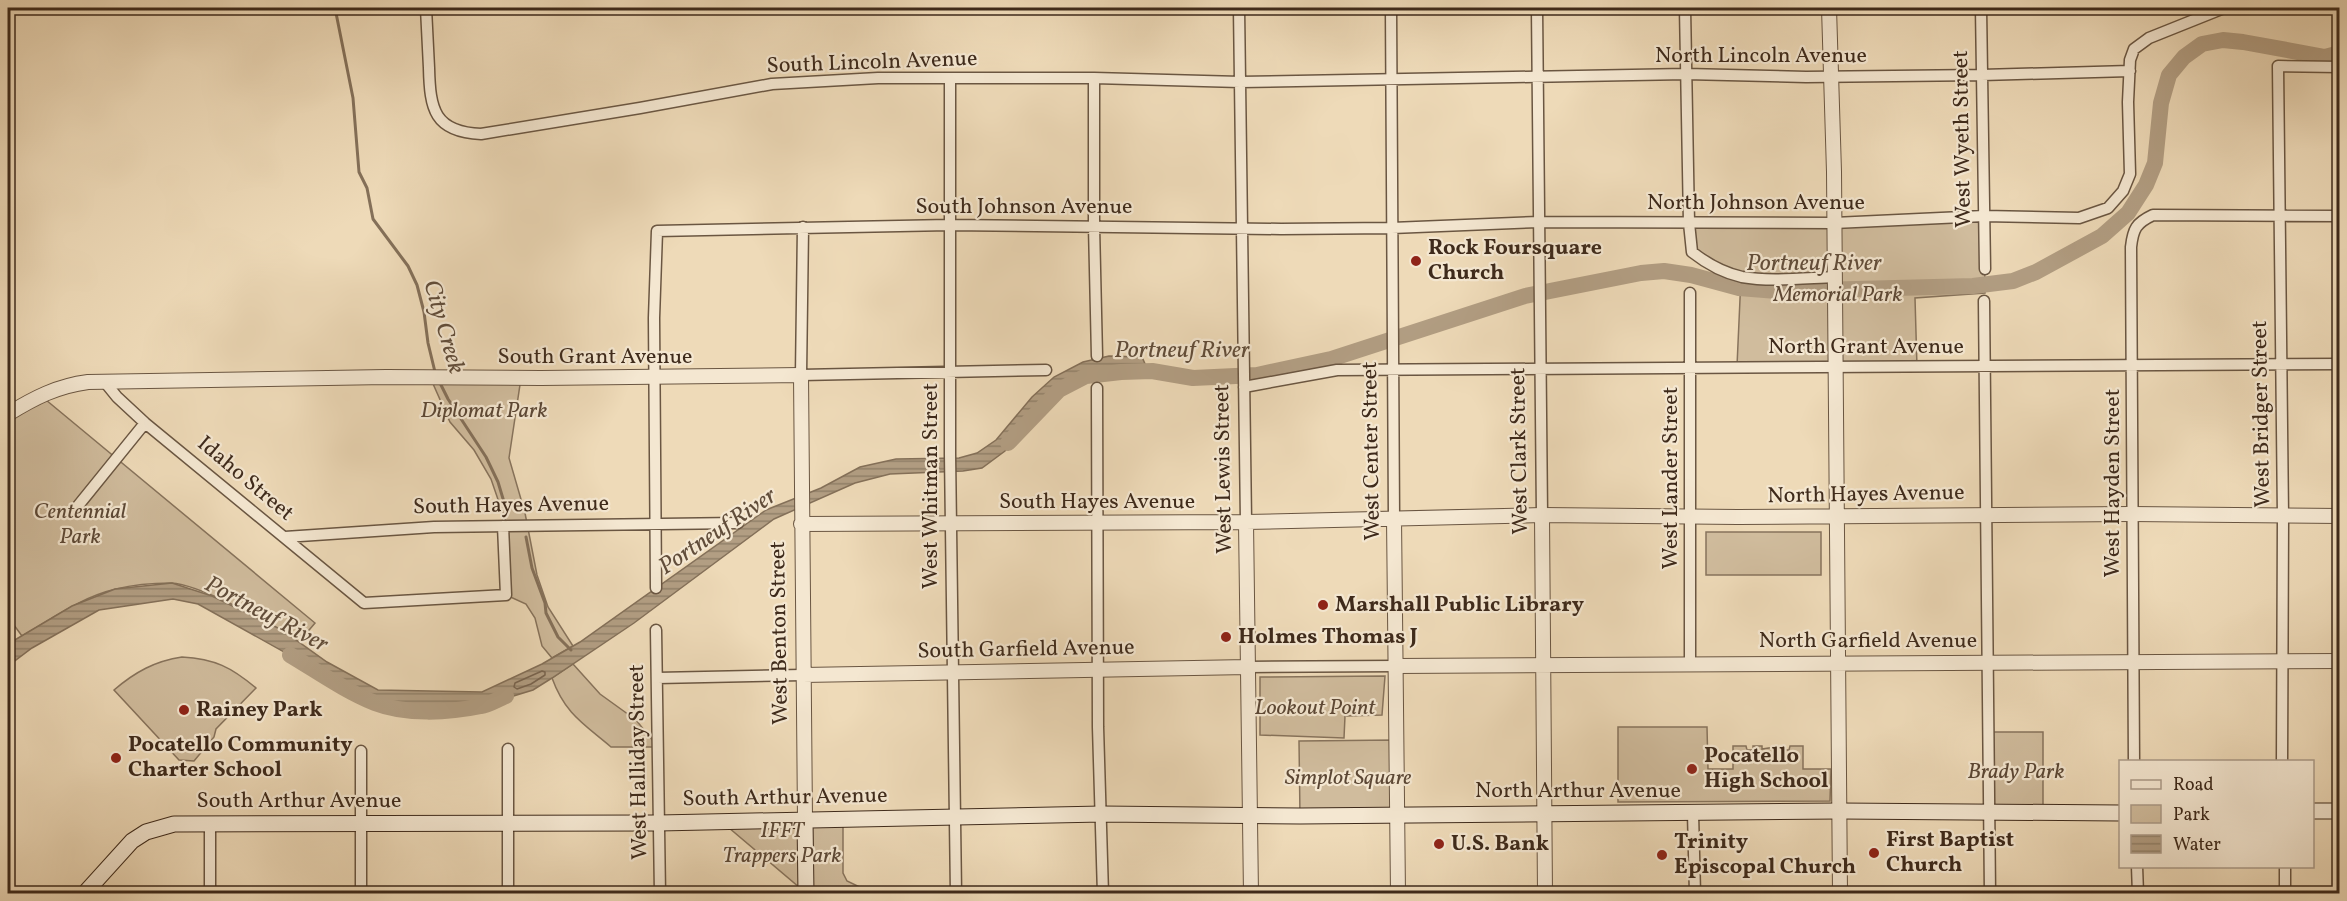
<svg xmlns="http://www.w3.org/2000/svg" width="2347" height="901" font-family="Vollkorn,serif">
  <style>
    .green { fill: #d0bc9d; stroke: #87735c; stroke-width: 1.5 }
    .water { fill: url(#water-rules); stroke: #847059; stroke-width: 1.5 }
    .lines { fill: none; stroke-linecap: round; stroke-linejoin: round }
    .shore { stroke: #78644f; stroke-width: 1.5 }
    .stream { stroke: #847059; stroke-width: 3 }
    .river { stroke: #b29e83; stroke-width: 16 }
    .minor-casing { stroke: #6a5642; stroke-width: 13 }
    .tertiary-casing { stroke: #6a5642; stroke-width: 16 }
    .secondary-casing { stroke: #3e2a1b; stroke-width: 17 }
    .minor { stroke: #f4e7d1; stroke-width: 10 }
    .tertiary { stroke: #f4e7d1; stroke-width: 14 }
    .secondary { stroke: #f4e7d1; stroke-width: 15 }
    .poi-dot { fill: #8f2418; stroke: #f4e7d1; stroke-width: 2 }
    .labels { text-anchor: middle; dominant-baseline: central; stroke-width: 4.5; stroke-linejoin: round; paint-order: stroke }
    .street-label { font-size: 22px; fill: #3e2a1b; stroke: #f4e7d1 }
    .poi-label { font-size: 22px; font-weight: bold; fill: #3e2a1b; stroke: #f4e7d1; text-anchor: start }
    .park-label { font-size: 22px; font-style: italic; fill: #5b4735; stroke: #f4e7d1 }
    .water-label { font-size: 24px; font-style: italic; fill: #614d3a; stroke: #f4e7d1 }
  </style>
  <defs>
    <pattern id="water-rules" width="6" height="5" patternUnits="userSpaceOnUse" patternTransform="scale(1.5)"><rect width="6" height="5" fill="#b29e83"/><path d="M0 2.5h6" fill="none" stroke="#92816a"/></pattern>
  </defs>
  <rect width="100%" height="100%" fill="#eedab8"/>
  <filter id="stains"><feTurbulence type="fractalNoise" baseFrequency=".00333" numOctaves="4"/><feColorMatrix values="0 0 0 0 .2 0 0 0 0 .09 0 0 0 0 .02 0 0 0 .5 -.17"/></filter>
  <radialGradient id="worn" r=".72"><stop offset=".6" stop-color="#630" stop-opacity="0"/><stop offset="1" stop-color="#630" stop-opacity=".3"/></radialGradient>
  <!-- green -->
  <path class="green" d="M1984 216 1985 293 1915 298 1917 367 1737 366 1741 277 1692 252 1689 223Z
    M430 377 521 378 509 458 525 513 537 575 548 607 573 646 552 658 542 646 535 618 526 604 506 595 507 525 503 514 491 479 474 450 450 422Z
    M40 395 315 623 299 642C275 625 199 584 171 583 154 583 132 585 116 589 81 597 52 619 22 636L8 617V414Z
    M1706 532H1821V575H1706Z
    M182 657C215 659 231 667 256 688L216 729 214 737 194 761 179 760 114 690C135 672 155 661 182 657Z
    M573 664 600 694 636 720 658 747H611C584 724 565 714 552 678Z
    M1385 676 1382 715 1345 716 1344 738 1260 735V677Z
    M1618 727H1707L1708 769H1733V746H1746L1747 750H1753V746H1762V749L1781 746 1782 750H1789L1790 746H1803V769H1831L1830 801 1618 802Z
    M1988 732H2043V813H1989Z
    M1395 740 1396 814 1300 816 1299 741Z
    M843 819V873L847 881 872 893H806L722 822Z"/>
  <!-- water -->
  <path class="water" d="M1109 356 1142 357 1149 373 1101 369 1061 384 1034 407 1016 438 1005 451 982 468 963 471 890 474 855 483 774 519 634 623 552 678 533 690 487 704 428 711 370 700 198 604 173 599 99 610 32 648 8 666V644L72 606 115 589 172 583 212 596 282 630 327 662 378 690 482 692 542 664 580 642 766 510 821 488 860 467 896 459 959 458 977 453 996 440 1032 397 1054 377 1083 362Z"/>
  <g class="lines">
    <!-- shore -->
    <path class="shore" d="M542 671 545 672V675L531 684 517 689 514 687 515 683Z"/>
    <!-- stream -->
    <path class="stream" d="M335 8 353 98 359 172 367 188 373 219 408 266 417 285 424 312 428 343 435 372
      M439 381 448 399 486 457 498 482 507 512
      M526 537 532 568 545 603 546 613 558 637 571 650"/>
    <!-- river -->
    <path class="river" d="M1008 443 1059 390 1086 376 1121 372 1152 371 1193 378 1257 375 1331 359 1525 296 1641 273 1664 271 1691 275 1739 288 1777 291 1973 286 2013 281 2036 272 2102 236 2128 213 2146 185 2155 163 2161 103 2169 75 2184 57 2202 44 2223 40 2243 42 2325 57 2340 53
      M290 655C317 671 345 691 375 703 406 715 448 713 481 706 489 705 498 699 506 696"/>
    <!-- minor casing -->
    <g class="minor-casing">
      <path id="minor" d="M426 8C427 28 428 48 429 68 430 109 434 132 481 134L640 108 772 84 878 78H1094L1240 82 1686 74 1806 77 1982 75 2130 71
        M1239 8 1246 522
        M1391 8 1394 518
        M1537 8 1542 515
        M1685 8 1689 223 1692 252C1706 263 1724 273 1742 277 1770 282 1806 278 1835 277
        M1981 8 1985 269
        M1094 78V226L1097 356
        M950 79V454L956 894
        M803 227 801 375 1046 370
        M1984 301 1990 894
        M104 381 117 397 145 423 364 603 506 595 503 526
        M1244 387 1337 370 2340 364
        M1097 388 1098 727 1103 894
        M73 512 145 423
        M285 537 434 527 738 523
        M656 588 654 318 657 231 949 225 1281 229 1392 228 1539 222 1834 223 1984 216 2079 218 2108 208 2123 191 2130 174 2128 102 2130 60 2134 49 2149 38 2224 8
        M656 630 660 894
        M1690 663V293
        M1248 667 1397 666
        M657 678 803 675
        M2134 762 2131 247C2133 229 2136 223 2153 215L2340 216
        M2282 762 2283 517 2278 66 2340 67
        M1693 813 1695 894
        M210 825V894
        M2137 866 2138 894
        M2285 866V894
        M361 894V751
        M508 894V749"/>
    </g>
    <!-- tertiary casing -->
    <g class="tertiary-casing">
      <path id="tertiary" d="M1829 8 1834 172 1840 894
        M8 414C34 398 57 386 88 382L386 377 541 378 801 375 805 820
        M1542 515 1545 894
        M1394 518 1398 894
        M1246 522 1251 894
        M801 524 1246 522 1542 515 1738 517 2131 514 2340 516
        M1397 666 2340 661
        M803 675 1248 667"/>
    </g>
    <!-- secondary casing -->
    <g class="secondary-casing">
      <path id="secondary" d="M2312 811H2340
        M805 820 806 894
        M84 894 132 841 146 832 174 824 659 823 1102 814 1300 816 1840 811 2120 813"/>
    </g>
    <!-- minor -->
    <use href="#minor" class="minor"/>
    <!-- tertiary -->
    <use href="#tertiary" class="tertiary"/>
    <!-- secondary -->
    <use href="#secondary" class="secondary"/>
  </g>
  <!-- markers -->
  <g class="poi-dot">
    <circle cx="1416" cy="261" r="6"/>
    <circle cx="1323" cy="605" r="6"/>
    <circle cx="1226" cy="637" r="6"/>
    <circle cx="184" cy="710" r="6"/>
    <circle cx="116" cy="758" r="6"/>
    <circle cx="1692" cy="769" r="6"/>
    <circle cx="1439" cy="844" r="6"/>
    <circle cx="1874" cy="853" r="6"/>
    <circle cx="1662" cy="855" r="6"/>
  </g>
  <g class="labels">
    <!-- street labels -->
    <g class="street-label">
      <text x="1761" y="56">North Lincoln Avenue</text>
      <text transform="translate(872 63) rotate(-2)">South Lincoln Avenue</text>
      <text transform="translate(1963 139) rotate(-91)">West Wyeth Street</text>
      <text x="1756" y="203">North Johnson Avenue</text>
      <text x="1024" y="207">South Johnson Avenue</text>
      <text x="1866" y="347">North Grant Avenue</text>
      <text x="595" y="357">South Grant Avenue</text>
      <text transform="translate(2262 414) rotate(-91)">West Bridger Street</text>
      <text transform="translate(1372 451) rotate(-91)">West Center Street</text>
      <text transform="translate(1520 451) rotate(-91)">West Clark Street</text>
      <text transform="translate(1224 469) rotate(-91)">West Lewis Street</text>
      <text transform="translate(1671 478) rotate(-90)">West Lander Street</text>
      <text transform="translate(245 479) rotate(40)">Idaho Street</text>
      <text transform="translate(2113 483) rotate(-90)">West Hayden Street</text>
      <text transform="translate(931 486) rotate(-90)">West Whitman Street</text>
      <text transform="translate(1866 495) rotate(-1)">North Hayes Avenue</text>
      <text x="1097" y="502">South Hayes Avenue</text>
      <text transform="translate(511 506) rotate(-1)">South Hayes Avenue</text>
      <text transform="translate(780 633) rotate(-91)">West Benton Street</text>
      <text x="1868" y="641">North Garfield Avenue</text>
      <text transform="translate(1026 650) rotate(-1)">South Garfield Avenue</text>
      <text transform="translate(639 762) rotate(-91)">West Halliday Street</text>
      <text x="1578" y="791">North Arthur Avenue</text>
      <text transform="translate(785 798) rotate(-1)">South Arthur Avenue</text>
      <text x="299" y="801">South Arthur Avenue</text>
    </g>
    <!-- poi labels -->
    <g class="poi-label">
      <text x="1428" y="248">Rock Foursquare<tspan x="1428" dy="25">Church</tspan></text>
      <text x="1335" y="605">Marshall Public Library</text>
      <text x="1238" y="637">Holmes Thomas J</text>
      <text x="196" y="710">Rainey Park</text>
      <text x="128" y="745">Pocatello Community<tspan x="128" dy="25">Charter School</tspan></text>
      <text x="1704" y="756">Pocatello<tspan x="1704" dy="25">High School</tspan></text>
      <text x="1886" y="840">First Baptist<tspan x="1886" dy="25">Church</tspan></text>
      <text x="1674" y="842">Trinity<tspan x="1674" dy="25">Episcopal Church</tspan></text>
      <text x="1451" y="844">U.S. Bank</text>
    </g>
    <!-- park labels -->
    <g class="park-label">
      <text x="1838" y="295">Memorial Park</text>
      <text x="484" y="411">Diplomat Park</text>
      <text x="80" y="512">Centennial<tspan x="80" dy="25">Park</tspan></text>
      <text x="1315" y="708">Lookout Point</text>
      <text x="2016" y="772">Brady Park</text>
      <text x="1348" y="778">Simplot Square</text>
      <text x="782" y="831">IFFT<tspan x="782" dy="25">Trappers Park</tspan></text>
    </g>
    <!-- water labels -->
    <g class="water-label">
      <text x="1814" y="264">Portneuf River</text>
      <text transform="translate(443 327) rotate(74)">City Creek</text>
      <text x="1182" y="351">Portneuf River</text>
      <text transform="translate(718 532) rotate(-34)">Portneuf River</text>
      <text transform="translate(266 615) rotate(28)">Portneuf River</text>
    </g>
  </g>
  <!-- margin -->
  <rect width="2347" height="901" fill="none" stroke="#eedab8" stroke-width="30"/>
  <rect x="9" y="9" width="2329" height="883" fill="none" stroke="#3e2a1b" stroke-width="3"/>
  <rect x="15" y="15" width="2317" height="871" fill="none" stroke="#3e2a1b" stroke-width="1.5"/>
  <!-- legend -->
  <rect x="2119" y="760" width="195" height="108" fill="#f4e7d1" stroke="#ab9b88" stroke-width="1.5"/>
  <rect x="2131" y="780" width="30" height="9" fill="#f4e7d1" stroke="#ab9b88" stroke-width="1.5"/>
  <text x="2173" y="790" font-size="18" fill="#3e2a1b">Road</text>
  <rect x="2131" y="805" width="30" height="18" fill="#d0bc9d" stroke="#ab9b88" stroke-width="1.5"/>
  <text x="2173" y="820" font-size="18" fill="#3e2a1b">Park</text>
  <rect x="2131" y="835" width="30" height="18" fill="url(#water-rules)" stroke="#ab9b88" stroke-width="1.5"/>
  <text x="2173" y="850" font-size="18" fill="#3e2a1b">Water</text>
  <rect width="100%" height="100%" filter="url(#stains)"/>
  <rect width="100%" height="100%" fill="url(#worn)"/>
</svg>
